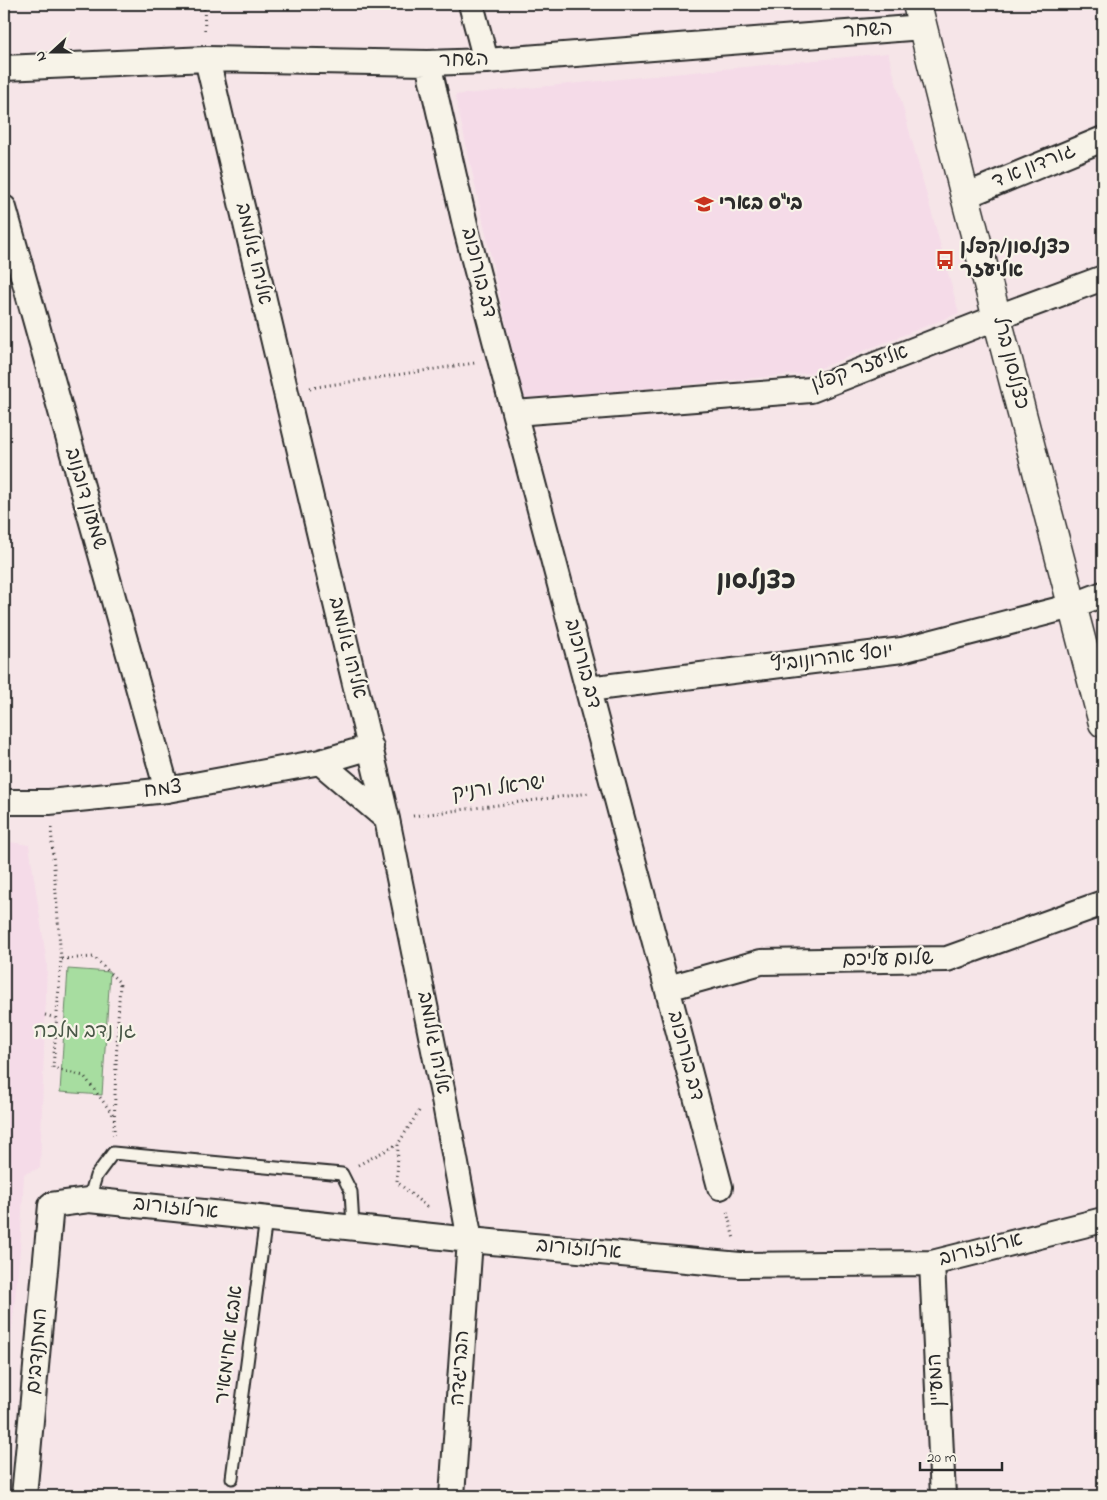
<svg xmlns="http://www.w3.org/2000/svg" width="1107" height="1500" font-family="'Indie Flower','Playpen Sans Hebrew',sans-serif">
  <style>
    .built { fill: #f5dbe8 }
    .green { fill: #a7dda0; stroke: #698466 }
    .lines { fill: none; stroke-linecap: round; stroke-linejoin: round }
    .lane-casing { stroke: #2b2b2b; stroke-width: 15 }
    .street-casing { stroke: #2b2b2b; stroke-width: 28 }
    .secondary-casing { stroke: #2b2b2b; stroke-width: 31 }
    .path { stroke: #2b2b2b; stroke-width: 3; stroke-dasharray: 1 4; stroke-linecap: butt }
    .lane { stroke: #f7f3e8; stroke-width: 11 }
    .street { stroke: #f7f3e8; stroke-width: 24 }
    .secondary { stroke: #f7f3e8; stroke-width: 28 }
    .labels { text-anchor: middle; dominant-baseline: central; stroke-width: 4.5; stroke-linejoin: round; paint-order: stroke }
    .street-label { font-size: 20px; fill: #2b2b2b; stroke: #f7f3e8 }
    .poi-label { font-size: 20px; font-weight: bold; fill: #2b2b2b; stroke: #f7f3e8; text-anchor: start }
    .park-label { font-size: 20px; fill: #4a5848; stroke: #f7f3e8 }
    .district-label { font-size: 25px; font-weight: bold; fill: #2b2b2b; stroke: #f7f3e8 }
  </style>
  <rect width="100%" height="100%" fill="#f6e5e8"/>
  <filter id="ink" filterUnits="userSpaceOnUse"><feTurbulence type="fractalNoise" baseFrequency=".02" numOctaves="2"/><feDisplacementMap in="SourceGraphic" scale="10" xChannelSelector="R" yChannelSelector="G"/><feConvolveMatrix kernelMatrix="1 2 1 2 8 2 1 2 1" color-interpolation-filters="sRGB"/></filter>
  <g filter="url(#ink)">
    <!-- built -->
    <path class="built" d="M888 53 959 313 808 373 523 400 455 95Z
      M4 841 29 845 47 964 40 1168 24 1174 20 1250 4 1405Z"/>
    <!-- green -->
    <path class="green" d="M68 969 110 972 102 1095 60 1092Z"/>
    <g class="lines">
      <!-- lane casing -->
      <g class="lane-casing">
        <path id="lane" d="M89 1200 96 1176 113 1153 342 1174 351 1192 353 1226
          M232 1478 266 1218"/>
      </g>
      <!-- street casing -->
      <g class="street-casing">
        <path id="street" d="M471 4 486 61
          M207 59 387 819 444 1099 470 1240 452 1496
          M428 63 467 233 500 359 720 1187
          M4 68 207 59 428 63 486 61 923 27
          M965 196 1103 139
          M4 208 167 790
          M515 413 811 390 998 317 1103 278
          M588 689 902 650 1072 606 1103 594
          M320 762 387 819
          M4 802H49L167 790 320 762 371 747
          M668 988 761 962 947 959 1103 903
          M932 1263 943 1496
          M24 1496 51 1205 89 1200 470 1240 740 1265 932 1263 1103 1220"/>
      </g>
      <!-- secondary casing -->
      <g class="secondary-casing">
        <path id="secondary" d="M917 4 965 196 1103 723"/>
      </g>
      <!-- path -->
      <path class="path" d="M204 4 205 33
        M310 388 475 363
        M413 816 590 793
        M51 828 61 959
        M45 1015 56 1018
        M419 1111 398 1144 397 1182 429 1209
        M114 1135C115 1084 117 1034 120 983L94 957 61 959 53 1068 84 1076 114 1116
        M358 1165 398 1144
        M727 1212 734 1239"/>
      <!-- lane -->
      <use href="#lane" class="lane"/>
      <!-- street -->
      <use href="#street" class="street"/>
      <!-- secondary -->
      <use href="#secondary" class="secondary"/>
    </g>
  </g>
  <!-- icons -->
  <defs>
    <g id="school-bare" transform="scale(1.5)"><path d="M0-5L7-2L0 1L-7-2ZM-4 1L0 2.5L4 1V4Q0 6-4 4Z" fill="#c8321e" stroke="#f7f3e8" stroke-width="2.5" paint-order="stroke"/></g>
    <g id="bus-bare" transform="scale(1.5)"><path d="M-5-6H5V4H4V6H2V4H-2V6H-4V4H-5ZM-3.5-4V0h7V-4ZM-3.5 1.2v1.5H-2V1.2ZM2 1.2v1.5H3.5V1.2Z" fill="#c8321e" stroke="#f7f3e8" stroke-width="2.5" paint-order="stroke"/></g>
  </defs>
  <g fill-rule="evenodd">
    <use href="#school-bare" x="704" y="204"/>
    <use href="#bus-bare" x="945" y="260"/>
  </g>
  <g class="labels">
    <!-- street labels -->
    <g class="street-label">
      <text transform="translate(868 31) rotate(-4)">השחר</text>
      <text transform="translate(464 61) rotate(-2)">השחר</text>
      <text transform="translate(1034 167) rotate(-22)">גורדון א ד</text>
      <text transform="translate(253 254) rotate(77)">אליהו גולומב</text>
      <text transform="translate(478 273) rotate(76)">דב בורוכוב</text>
      <text transform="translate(1010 363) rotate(76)">כצנלסון ברל</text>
      <text transform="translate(860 369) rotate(-20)">אליעזר קפלן</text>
      <text transform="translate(85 499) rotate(74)">שמעון דובנוב</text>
      <text transform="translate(347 648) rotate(76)">אליהו גולומב</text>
      <text transform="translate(832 659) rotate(-7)">יוסף אהרונוביץ</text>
      <text transform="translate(582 664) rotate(75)">דב בורוכוב</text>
      <text transform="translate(499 789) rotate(-7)">ישראל ורניק</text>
      <text transform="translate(163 790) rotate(-8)">צמח</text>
      <text transform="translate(888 960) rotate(-1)">שלום עליכם</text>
      <text transform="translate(433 1043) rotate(79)">אליהו גולומב</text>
      <text transform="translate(685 1056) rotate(75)">דב בורוכוב</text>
      <text transform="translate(176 1209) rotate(6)">ארלוזורוב</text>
      <text transform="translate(579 1250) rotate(5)">ארלוזורוב</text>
      <text transform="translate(981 1250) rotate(-14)">ארלוזורוב</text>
      <text transform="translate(230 1345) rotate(-83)">אבא אחימאיר</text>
      <text transform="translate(38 1351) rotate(-85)">המתנדבים</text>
      <text transform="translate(461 1368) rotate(-86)">הבריגדה</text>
      <text transform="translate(937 1380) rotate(-93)">המעיין</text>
    </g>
    <!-- poi labels -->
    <g class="poi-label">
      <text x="719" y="204">בי"ס בארי</text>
      <text x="960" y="248">כצנלסון/קפלן<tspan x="960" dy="23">אליעזר</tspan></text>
    </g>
    <!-- park labels -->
    <g class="park-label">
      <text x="85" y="1032">גן נדב מלכה</text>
    </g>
    <!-- district labels -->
    <g class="district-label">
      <text x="756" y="582">כצנלסון</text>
    </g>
  </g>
  <!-- margin -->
  <rect width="1107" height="1500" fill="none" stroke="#f7f3e8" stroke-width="20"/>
  <rect x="10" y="10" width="1087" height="1480" fill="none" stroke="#2b2b2b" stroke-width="2" filter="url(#ink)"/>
  <!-- north arrow -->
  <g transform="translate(52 52) rotate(249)" stroke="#f7f3e8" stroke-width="4" paint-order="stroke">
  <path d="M0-4L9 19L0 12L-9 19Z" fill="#2b2b2b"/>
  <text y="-8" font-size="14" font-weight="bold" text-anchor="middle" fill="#2b2b2b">N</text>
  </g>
  <!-- scale -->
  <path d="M920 1462v8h82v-8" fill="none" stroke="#2b2b2b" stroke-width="2.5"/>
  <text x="927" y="1462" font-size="15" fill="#2b2b2b" stroke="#f7f3e8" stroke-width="4" paint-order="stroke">20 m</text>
</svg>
